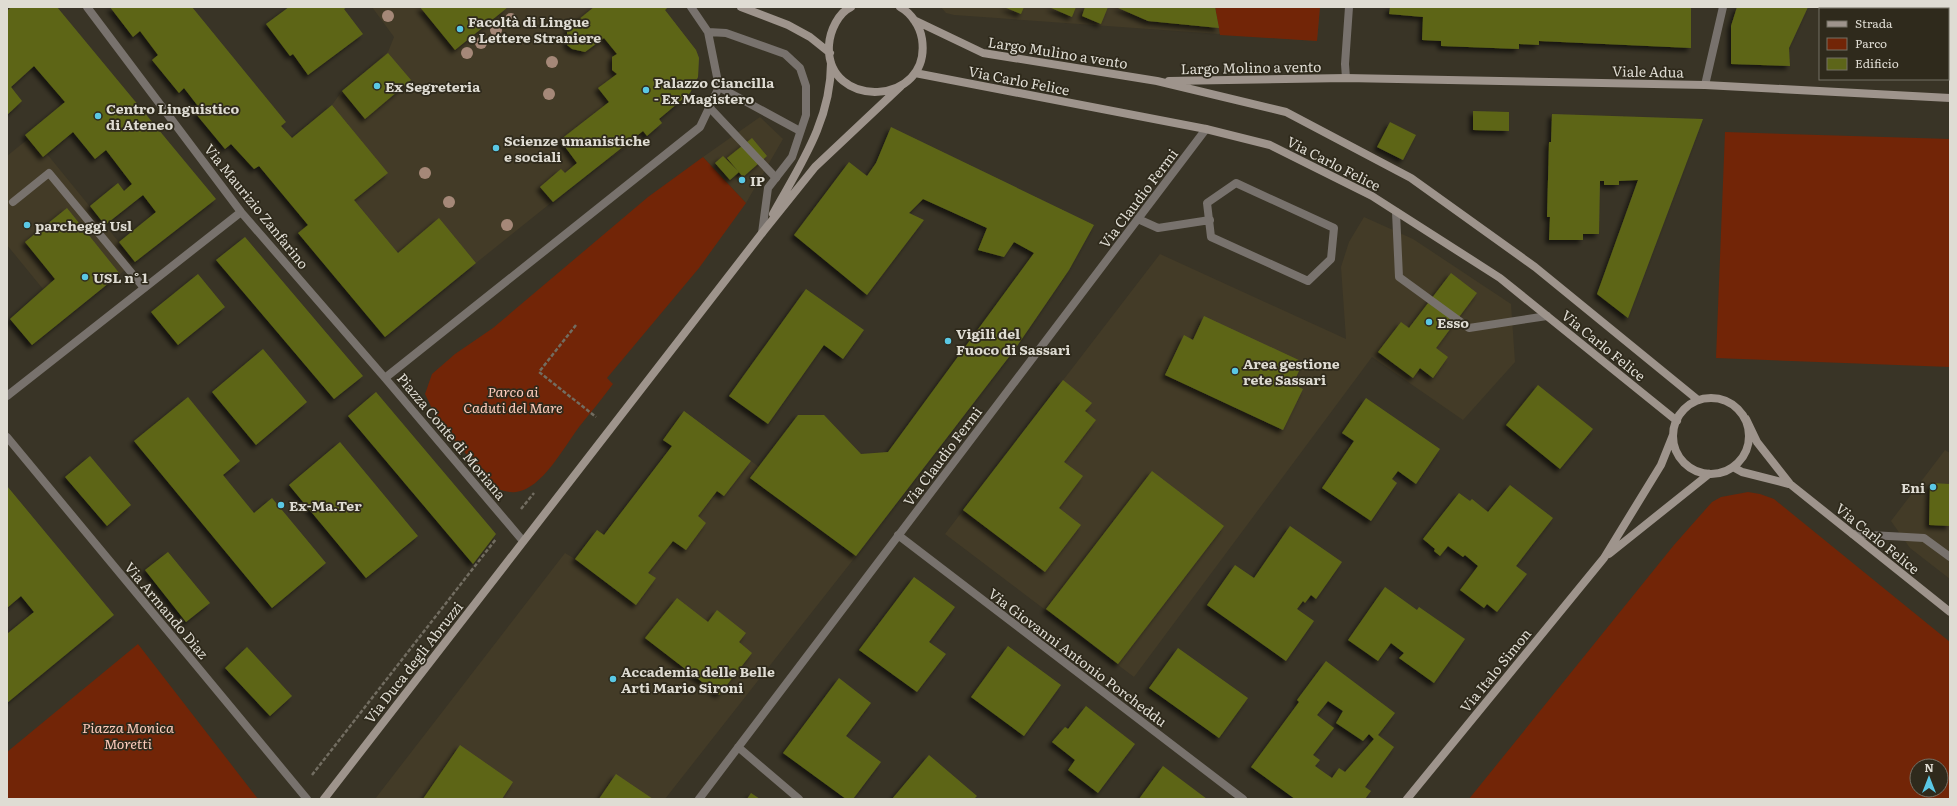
<svg xmlns="http://www.w3.org/2000/svg" width="1957" height="806" font-family="Literata,serif">
  <style>
    .built { fill: #433b27 }
    .green { fill: #722507; fill-rule: evenodd }
    .building { fill: #5d6519; fill-rule: evenodd; filter: url(#shadow) }
    .lines { fill: none; stroke-linecap: round; stroke-linejoin: round }
    .path { stroke: #726d61; stroke-width: 2.5; stroke-dasharray: 4 2; stroke-linecap: butt }
    .lane { stroke: #78726d; stroke-width: 8 }
    .street { stroke: #78726d; stroke-width: 8 }
    .secondary { stroke: #9e948c; stroke-width: 8 }
    .tree { fill: #a58878 }
    .poi-dot { fill: #5ac8e5; stroke: #2f2a1c; stroke-width: 1.5 }
    .labels { text-anchor: middle; dominant-baseline: central; stroke-width: 3.5; stroke-linejoin: round; paint-order: stroke }
    .poi-label { font-size: 14px; font-weight: bold; fill: #dfdcd3; stroke: #2f2a1c; text-anchor: start }
    .street-label { font-size: 14px; fill: #dfdcd3; stroke: #2f2a1c }
    .park-label { font-size: 14px; font-style: italic; fill: #feccbc; stroke: #2f2a1c }
  </style>
  <defs>
    <filter id="shadow"><feDropShadow dx="-3.5" dy="3.5" stdDeviation="2" flood-color="#0009"/></filter>
  </defs>
  <rect width="100%" height="100%" fill="#393426"/>
  <!-- built -->
  <path class="built" d="M372 7H668L665 10 696 50 699 58 698 77 690 93 659 119 662 123 587 174 476 263 439 219 398 253 354 200 387 173 332 105 342 91 388 52 394 37Z
    M941 7H1320L1317 41 954 15 946 13Z
    M760 117 783 139 746 203 703 157Z
    M28 139 43 157 47 154 135 262 32 345 10 319 43 289 7 245V156Z
    M1364 217 1413 239 1511 304 1515 362 1463 420 1372 357 1134 677 945 534 1160 254 1346 339 1341 267 1349 242Z
    M684 411 759 467 750 479 856 556 665 799H375L565 553 575 559 597 530 604 535 672 446 663 440Z
    M1945 450 1950 453V579L1910 548 1891 521Z"/>
  <!-- green -->
  <path class="green" d="M1215 7H1320L1317 41 1220 35Z
    M1725 132 1950 139V367L1716 358Z
    M703 157 746 203 699 268 607 378 613 384C602 399 590 413 579 427 564 447 542 489 516 492 507 493 500 490 492 486L436 417 425 394 432 374 455 354 493 328 648 197Z
    M1748 492 1760 494 1774 499 1950 642V799H1469L1674 545 1712 502 1721 497ZM1917 766H1941V790H1917Z
    M138 644 258 799H7V752Z"/>
  <!-- building -->
  <path class="building" d="M11 7H57L216 199 135 262 119 242 156 212 143 195 105 225 90 206 118 183 124 191 132 184 106 150 95 159 73 132 43 157 25 135 65 102 34 66 11 87 22 101 7 115V11Z
    M110 7H192L286 122 281 126 292 138 332 105 388 173 354 200 398 253 439 218 476 263 385 337 298 233 308 225 259 166 254 169 231 144 225 149 196 114 201 110 184 88 179 93 152 60 158 55 140 31 133 37Z
    M289 7H347L344 9 363 34 308 75 293 54 290 56 266 24Z
    M420 7H508L455 50Z
    M594 7H668L665 10 696 50 699 58 698 77 690 93 659 119 662 123 647 136 643 131 553 202 540 187 561 169 565 173 577 163 560 140 609 102 598 88 617 74 612 70V57L617 54 604 38 585 52 572 49 567 45V29Z
    M1004 7H1024L1021 14Z
    M1049 7H1076L1072 17Z
    M1085 7H1108L1101 24 1082 16Z
    M1116 7H1215L1219 28 1148 21Z
    M1390 7H1691V48L1539 41V45L1519 44V49L1441 46V41L1422 40 1423 17 1389 14Z
    M1737 7H1808L1789 48 1790 66 1731 64V26Z
    M1948 50 1950 51V66H1948Z
    M388 53 411 80 365 119 342 91Z
    M1473 111 1509 112V131L1473 130Z
    M1552 114 1703 119 1628 318 1597 294 1638 180 1619 181V185H1604V181H1600L1599 234H1583V240H1549L1550 217H1547L1549 142H1551Z
    M1390 122 1416 135 1403 160 1377 147Z
    M891 127 1094 225 1069 270 1015 349 856 556 750 478 798 415H824L861 454 888 452 1034 253 1014 242 1004 257 978 250 987 228 923 199 909 213 924 220 867 295 794 235 849 162 867 176 876 163Z
    M752 138 767 156 743 177 727 158Z
    M723 156 739 172 730 180 715 163Z
    M67 208 120 274 32 345 10 319 55 279 25 242Z
    M245 237 363 376 334 399 216 260Z
    M1451 273 1477 293 1436 348 1448 357 1433 378 1420 368 1413 378 1378 352 1401 322 1409 328Z
    M198 274 225 307 178 345 151 312Z
    M806 289 864 330 843 359 824 345 768 424 729 396Z
    M1204 316 1303 362 1293 384 1303 389 1283 430 1165 375 1184 335 1193 340Z
    M263 349 307 402 256 445 212 392Z
    M1063 380 1092 403 1085 411 1096 420 1064 462 1083 476 1059 508 1081 525 1045 572 963 510Z
    M1538 385 1593 429 1560 469 1506 425Z
    M376 392 496 534 473 564 348 416Z
    M188 397 240 461 223 475 254 513 272 498 326 563 272 608 134 441Z
    M1366 398 1440 449 1416 484 1398 471 1392 479 1397 483 1371 521 1322 488 1354 441 1342 433Z
    M684 411 751 461 724 496 717 491 698 516 706 523 686 550 673 541 648 573 656 578 636 605 575 559 597 530 604 535 672 446 663 440Z
    M340 442 418 536 366 578 289 485Z
    M90 456 131 505 107 526 65 477Z
    M1152 471 1224 526 1118 664 1046 609Z
    M1930 483 1950 484V526L1929 525Z
    M1510 485 1553 518 1516 566 1527 574 1497 612 1487 604 1484 608 1460 590 1478 566 1465 555 1463 557 1448 546 1440 556 1434 551 1435 549 1423 539 1459 493 1470 501 1472 499 1488 512Z
    M7 486 114 615 7 703V634L34 612 21 596 7 608Z
    M1290 526 1342 562 1316 599 1311 595 1305 603 1303 601 1297 609 1314 621 1286 661 1207 605 1235 565 1254 578Z
    M168 552 210 603 186 622 145 570Z
    M914 577 955 607 929 642 946 654 917 692 859 650Z
    M1385 587 1417 610 1419 607 1465 639 1434 683 1399 658 1404 653 1391 643 1378 661 1348 640Z
    M677 598 708 622 717 610 746 633 739 642 752 653 719 695 645 638Z
    M1008 646 1061 685 1024 736 971 697Z
    M247 647 292 696 270 716 225 668Z
    M1178 648 1248 698 1219 738 1149 688Z
    M1326 661 1395 713 1378 735 1394 747 1365 787 1371 791 1365 799H1295L1251 767 1299 702 1297 700ZM1328 701 1343 711 1336 723 1363 741 1369 734 1374 739 1345 772 1339 768 1332 778 1315 766 1320 760 1313 755 1334 728 1317 715Z
    M839 678 871 703 846 736 881 762 853 799H846L783 753Z
    M1086 706 1135 744 1098 793 1068 770 1075 760 1052 742 1065 727 1068 729Z
    M460 745 513 782 502 799H423Z
    M929 755 977 796 974 799H892Z
    M1163 766 1207 799H1139Z
    M616 774 653 799H599Z
    M751 793 760 799H747Z"/>
  <g class="lines">
    <!-- path -->
    <path class="path" d="M576 325 539 372 596 417
      M521 509 534 493
      M312 775 496 539"/>
    <!-- lane -->
    <path class="lane" d="M719 87 800 131
      M709 107 776 178
      M1236 183 1334 228 1331 259 1308 281 1211 237 1207 203Z
      M13 202 49 173 144 288
      M1396 212 1399 277 1469 328 1547 316
      M1138 219 1158 228 1210 220
      M1853 534 1924 538 1950 557"/>
    <!-- street -->
    <path class="street" d="M87 7 241 212 385 378 523 541
      M708 32 726 33 785 54 800 68 806 86V115L792 157 768 188 762 233
      M1346 78 1345 64 1349 7
      M1705 85 1723 7
      M385 378 700 127 719 87 708 32 691 7
      M7 396 241 212
      M7 437 307 799
      M898 535 1243 799
      M738 747 799 799
      M699 799 1206 129"/>
    <!-- secondary -->
    <path class="secondary" d="M741 7 788 25 810 37 830 53
      M851 7C838 13 830 31 829 45 825 110 932 107 922 39 920 26 911 13 900 7
      M914 20 983 53 1157 81 1286 112 1411 178 1535 267 1698 400
      M915 73 1206 129 1270 145 1372 196 1500 278 1677 421
      M1169 81 1346 78 1705 85 1950 98
      M773 214C800 165 831 121 831 63
      M1673 436a38 38 0 1 1 76 0a38 38 0 1 1-76 0Z
      M1746 419 1757 442 1790 484 1950 612
      M1733 467 1742 472 1789 484
      M1609 554 1709 474
      M324 799 762 233 815 167 901 86
      M1407 799 1604 558 1661 465 1673 435"/>
  </g>
  <!-- trees -->
  <g class="tree">
    <circle cx="388" cy="16" r="6"/>
    <circle cx="511" cy="19" r="6"/>
    <circle cx="496" cy="30" r="6"/>
    <circle cx="481" cy="43" r="6"/>
    <circle cx="467" cy="53" r="6"/>
    <circle cx="552" cy="62" r="6"/>
    <circle cx="549" cy="94" r="6"/>
    <circle cx="425" cy="173" r="6"/>
    <circle cx="449" cy="202" r="6"/>
    <circle cx="507" cy="225" r="6"/>
  </g>
  <!-- markers -->
  <g class="poi-dot">
    <circle cx="460" cy="29" r="4"/>
    <circle cx="377" cy="86" r="4"/>
    <circle cx="646" cy="90" r="4"/>
    <circle cx="98" cy="116" r="4"/>
    <circle cx="496" cy="148" r="4"/>
    <circle cx="742" cy="180" r="4"/>
    <circle cx="27" cy="225" r="4"/>
    <circle cx="85" cy="277" r="4"/>
    <circle cx="1429" cy="322" r="4"/>
    <circle cx="948" cy="341" r="4"/>
    <circle cx="1235" cy="371" r="4"/>
    <circle cx="1933" cy="487" r="4"/>
    <circle cx="281" cy="505" r="4"/>
    <circle cx="613" cy="679" r="4"/>
  </g>
  <g class="labels">
    <!-- poi labels -->
    <g class="poi-label">
      <text x="468" y="21">Facoltà di Lingue<tspan x="468" dy="16">e Lettere Straniere</tspan></text>
      <text x="654" y="82">Palazzo Ciancilla<tspan x="654" dy="16">- Ex Magistero</tspan></text>
      <text x="385" y="86">Ex Segreteria</text>
      <text x="106" y="108">Centro Linguistico<tspan x="106" dy="16">di Ateneo</tspan></text>
      <text x="504" y="140">Scienze umanistiche<tspan x="504" dy="16">e sociali</tspan></text>
      <text x="750" y="180">IP</text>
      <text x="35" y="225">parcheggi Usl</text>
      <text x="93" y="277">USL n° 1</text>
      <text x="1437" y="322">Esso</text>
      <text x="956" y="333">Vigili del<tspan x="956" dy="16">Fuoco di Sassari</tspan></text>
      <text x="1243" y="363">Area gestione<tspan x="1243" dy="16">rete Sassari</tspan></text>
      <text x="1925" y="487" text-anchor="end">Eni</text>
      <text x="289" y="505">Ex-Ma.Ter</text>
      <text x="621" y="671">Accademia delle Belle<tspan x="621" dy="16">Arti Mario Sironi</tspan></text>
    </g>
    <!-- street labels -->
    <g class="street-label">
      <text transform="translate(1058 52) rotate(9)">Largo Mulino a vento</text>
      <text transform="translate(1251 67) rotate(-1)">Largo Molino a vento</text>
      <text transform="translate(1648 71) rotate(1)">Viale Adua</text>
      <text transform="translate(1019 80) rotate(11)">Via Carlo Felice</text>
      <text transform="translate(1334 163) rotate(27)">Via Carlo Felice</text>
      <text transform="translate(1138 198) rotate(-53)">Via Claudio Fermi</text>
      <text transform="translate(257 206) rotate(51)">Via Maurizio Zanfarino</text>
      <text transform="translate(1604 345) rotate(39)">Via Carlo Felice</text>
      <text transform="translate(452 436) rotate(50)">Piazza Conte di Moriana</text>
      <text transform="translate(942 456) rotate(-53)">Via Claudio Fermi</text>
      <text transform="translate(1878 538) rotate(39)">Via Carlo Felice</text>
      <text transform="translate(167 610) rotate(50)">Via Armando Diaz</text>
      <text transform="translate(1078 657) rotate(37)">Via Giovanni Antonio Porcheddu</text>
      <text transform="translate(413 662) rotate(-52)">Via Duca degli Abruzzi</text>
      <text transform="translate(1495 670) rotate(-51)">Via Italo Simon</text>
    </g>
    <!-- park labels -->
    <g class="park-label">
      <text x="513" y="391">Parco ai<tspan x="513" dy="16">Caduti del Mare</tspan></text>
      <text x="128" y="727">Piazza Monica<tspan x="128" dy="16">Moretti</tspan></text>
    </g>
  </g>
  <!-- border -->
  <rect width="1957" height="806" fill="none" stroke="#dfdcd3" stroke-width="16"/>
  <!-- legend -->
  <rect x="1819" y="8" width="130" height="72" fill="#2f2a1c" stroke="#757165"/>
  <rect x="1827" y="21" width="20" height="6" fill="#9e948c" stroke="#757165"/>
  <text x="1855" y="28" font-size="12" fill="#dfdcd3">Strada</text>
  <rect x="1827" y="38" width="20" height="12" fill="#722507" stroke="#757165"/>
  <text x="1855" y="48" font-size="12" fill="#dfdcd3">Parco</text>
  <rect x="1827" y="58" width="20" height="12" fill="#5d6519" stroke="#757165"/>
  <text x="1855" y="68" font-size="12" fill="#dfdcd3">Edificio</text>
  <!-- north arrow -->
  <g transform="translate(1929 778)"><circle r="19" fill="#2f2a1c" stroke="#757165"/>
  <path d="M0-3L7 15L0 10L-7 15Z" fill="#5ac8e5"/>
  <text y="-6" font-size="11" font-weight="bold" text-anchor="middle" fill="#dfdcd3">N</text>
  </g>
</svg>
